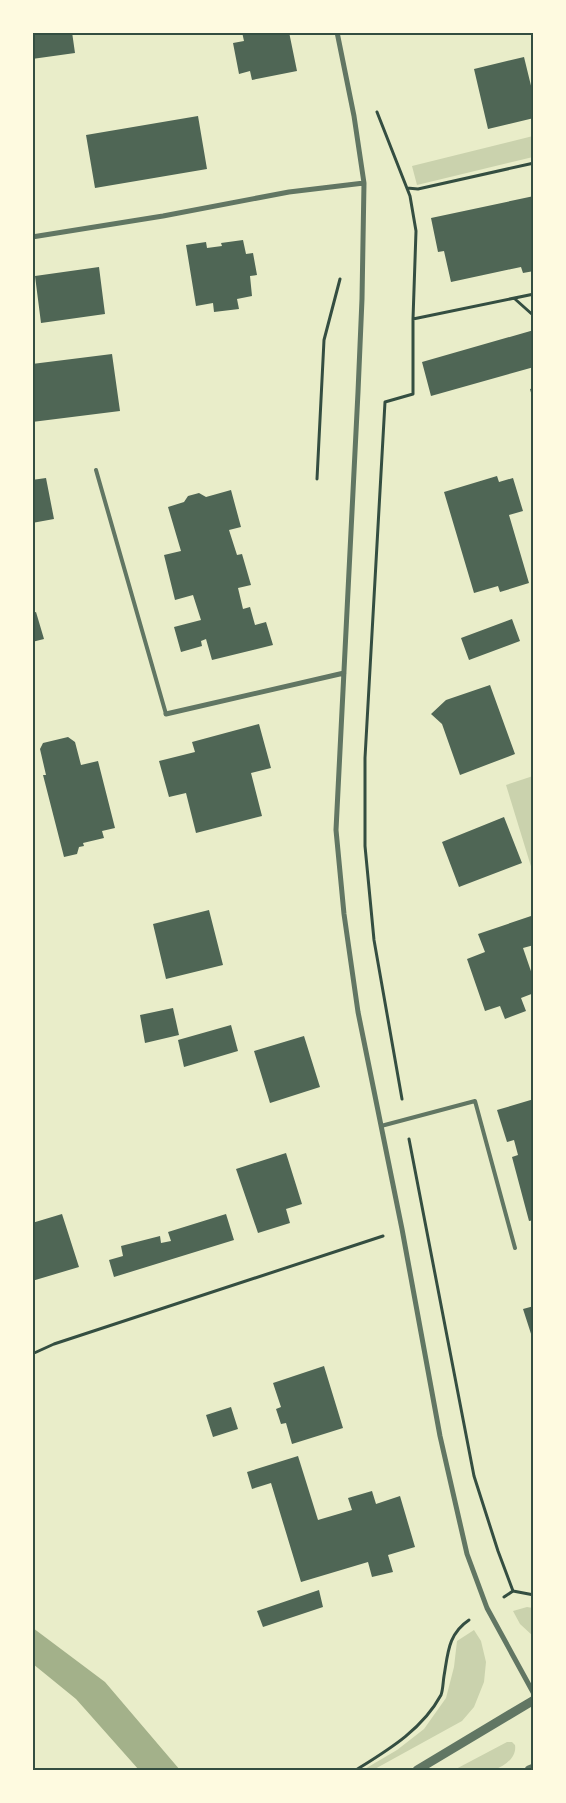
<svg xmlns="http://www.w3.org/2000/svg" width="566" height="1803" font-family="Commissioner,sans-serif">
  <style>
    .green { fill: #cad2ad }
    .water { fill: #a3b18a }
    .building { fill: #4f6655 }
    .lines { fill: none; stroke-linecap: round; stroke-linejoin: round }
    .path { stroke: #344e41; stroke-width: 3 }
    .service { stroke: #617663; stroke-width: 4 }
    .minor { stroke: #617663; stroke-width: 5 }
    .tertiary { stroke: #617663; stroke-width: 9 }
    .neatline { fill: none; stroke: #344e41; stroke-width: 2 }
  </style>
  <rect width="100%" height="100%" fill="#e9edc9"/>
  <!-- green -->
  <path class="green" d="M533 136V157L417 185 412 166Z
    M533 776H534L533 873 506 785Z
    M527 1607 533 1608V1636L520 1624 513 1611Z
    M474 1630 481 1641 486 1662 484 1682 474 1707 462 1721 373 1770H363L397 1750 424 1729 446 1698 454 1667 457 1641Z
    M507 1742H512L515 1745C517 1757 505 1766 494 1770 485 1773 464 1771 454 1770Z"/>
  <!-- water -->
  <path class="water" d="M33 1628 105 1682 180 1770H139L76 1699 33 1664Z"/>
  <!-- building -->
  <path class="building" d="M32 32H72L75 53 32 59Z
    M242 32H289L297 71 252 80 250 71 239 74 233 43 244 41Z
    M524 57 534 98V118L488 129 474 69Z
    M198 116 207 169 95 188 86 135Z
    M534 196V271L523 273 521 267 451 282 444 251 438 252 431 218Z
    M243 240 246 254 253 253 257 275 250 276 252 296 237 299 239 309 214 312 213 303 196 306 186 245 206 242 207 248 222 246 221 243Z
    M99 267 105 314 41 323 35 276Z
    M534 330V367L431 396 422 362Z
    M112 354 120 411 32 422V364Z
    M534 388V400H533L530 389Z
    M497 476 499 482 513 478 523 511 509 515 529 583 500 592 498 586 474 593 444 492Z
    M46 478 54 519 32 523V480Z
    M231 490 241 527 229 530 237 555 242 554 251 585 238 588 243 609 250 607 255 625 266 622 273 645 212 660 206 639 201 641 202 646 181 652 174 627 201 620 193 595 175 600 164 555 181 551 168 507 184 502 188 496 199 493 206 497Z
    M36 612 44 639 32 642V613Z
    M512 619 520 641 469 660 461 638Z
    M490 685 515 754 460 775 442 724 431 714 446 700Z
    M259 724 271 768 251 773 262 816 196 833 186 793 169 797 159 761 195 752 192 742Z
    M68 737 75 742 81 765 98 761 115 828 102 831 104 838 83 843 84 846 79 847 77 854 64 857 43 775H46L40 749 43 743Z
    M504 817 522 863 459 887 442 842Z
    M209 910 223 965 166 979 153 924Z
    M534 915V945L523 948 534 980V993L521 998 526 1011 505 1019 500 1006 485 1011 467 959 485 952 478 934Z
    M173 1008 179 1035 145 1043 140 1015Z
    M231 1025 238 1051 184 1067 178 1040Z
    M304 1036 320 1087 270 1103 254 1051Z
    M534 1099V1220L529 1221 512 1157 518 1155 514 1140 507 1142 497 1110Z
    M286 1153 302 1204 286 1209 290 1223 258 1233 236 1169Z
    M62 1214 79 1267 32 1281V1223Z
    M226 1214 234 1240 114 1277 109 1260 123 1256 121 1246 160 1236 161 1243 171 1241 168 1232Z
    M534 1306V1340H533L523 1309Z
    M324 1366 343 1428 292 1444 286 1423 281 1424 276 1409 281 1407 273 1383Z
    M231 1407 238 1429 213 1437 206 1415Z
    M298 1456 318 1520 352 1510 348 1498 372 1491 376 1504 400 1496 415 1547 388 1555 393 1572 372 1577 368 1562 301 1582 271 1483 252 1489 247 1472Z
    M319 1590 323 1607 263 1627 257 1611Z"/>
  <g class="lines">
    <!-- path -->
    <path class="path" d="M377 112 410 196 416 231 413 319V394L385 402 365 758V846L374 940 402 1099
      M407 188 418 189 534 163
      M515 299 534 316
      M413 319 534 294
      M317 479 324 340 340 279
      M409 1139 474 1476 498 1551 513 1591
      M32 1354 54 1344 383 1236
      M504 1597 513 1591 534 1595
      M356 1770C388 1750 422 1730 441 1695 443 1690 443 1682 444 1676 448 1653 448 1634 469 1620"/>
    <!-- service -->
    <path class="service" d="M96 470 166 714
      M381 1126 475 1101 515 1248"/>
    <!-- minor -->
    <path class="minor" d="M337 32 354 116 364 183 362 299 358 392 336 830 344 914 358 1012 402 1229 440 1436 467 1554 487 1608 534 1694
      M32 237 163 216 289 192 364 183
      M166 714 344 673"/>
    <!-- tertiary -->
    <path class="tertiary" d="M417 1770 534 1700
      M529 1770 534 1768"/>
  </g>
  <!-- border -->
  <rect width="566" height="1803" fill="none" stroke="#fefae0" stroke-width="68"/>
  <rect x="34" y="34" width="498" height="1735" class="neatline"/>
</svg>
